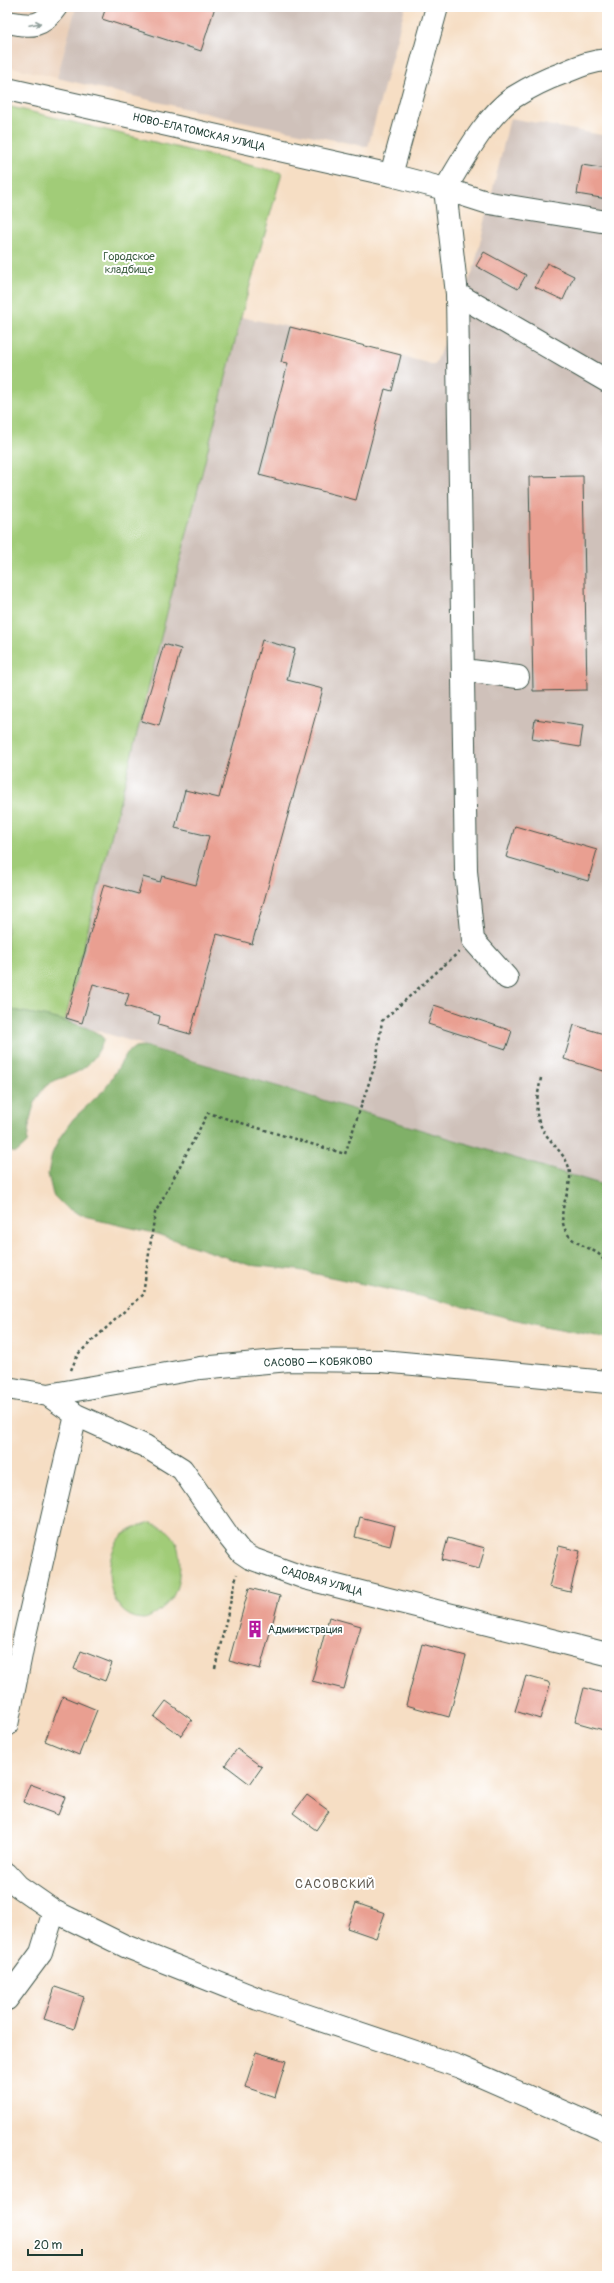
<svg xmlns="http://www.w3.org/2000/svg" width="614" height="2283" font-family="Pangolin,sans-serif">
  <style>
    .built { fill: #eacfb8 }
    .industrial { fill: #cfc1ba }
    .green { fill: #a1cc78; stroke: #608456 }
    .forest { fill: #80b068; stroke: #50764e }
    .building { fill: #e99f91 }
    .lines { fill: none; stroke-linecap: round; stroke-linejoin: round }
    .minor-casing { stroke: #3f554a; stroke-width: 24 }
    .path { stroke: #3f554a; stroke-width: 2.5; stroke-dasharray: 3 3; stroke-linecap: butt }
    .minor { stroke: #fff; stroke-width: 22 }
    .oneway { stroke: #8f9e9a }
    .labels { text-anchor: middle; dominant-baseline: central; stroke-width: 4; stroke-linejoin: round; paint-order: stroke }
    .street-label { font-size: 11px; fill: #1f3d34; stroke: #fff }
    .park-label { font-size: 11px; fill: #406145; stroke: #fff }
    .poi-label { font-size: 11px; fill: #1f3d34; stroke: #fff; text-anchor: start }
    .quarter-label { font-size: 13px; letter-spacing: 1px; fill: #665f55; stroke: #fff }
  </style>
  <rect width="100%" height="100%" fill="#fff"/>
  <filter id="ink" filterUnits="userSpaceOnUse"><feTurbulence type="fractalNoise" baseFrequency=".025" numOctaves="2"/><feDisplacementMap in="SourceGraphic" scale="8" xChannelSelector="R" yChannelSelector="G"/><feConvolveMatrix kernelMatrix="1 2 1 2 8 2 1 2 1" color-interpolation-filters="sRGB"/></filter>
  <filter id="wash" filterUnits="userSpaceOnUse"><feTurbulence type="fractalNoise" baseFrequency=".012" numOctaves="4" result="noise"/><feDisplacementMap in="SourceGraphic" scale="16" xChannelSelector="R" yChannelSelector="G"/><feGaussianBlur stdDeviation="0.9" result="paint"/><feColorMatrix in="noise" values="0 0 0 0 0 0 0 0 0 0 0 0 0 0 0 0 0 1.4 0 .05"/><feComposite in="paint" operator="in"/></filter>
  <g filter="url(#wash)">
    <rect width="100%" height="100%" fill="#f6dec4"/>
    <!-- built -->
    <path class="built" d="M7 7H76L57 78 7 66Z"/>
    <!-- industrial -->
    <path class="industrial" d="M76 7H405L368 147 217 116 57 78Z
      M510 118 607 136V1186L65 1021 241 317 290 327 435 365 474 268Z"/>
    <!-- green -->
    <path class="green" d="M7 106 282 173 241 317 65 1021 7 1009Z
      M150 1523C155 1526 165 1528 169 1532 184 1545 182 1582 172 1598 169 1603 163 1607 159 1611 155 1614 148 1619 143 1619 106 1618 100 1558 122 1536 130 1529 140 1526 150 1523Z"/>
    <!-- forest -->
    <path class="forest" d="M7 1009C28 1013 93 1023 104 1039 99 1052 90 1066 77 1072 66 1078 54 1078 44 1088 31 1103 29 1124 27 1143L16 1153 7 1151Z
      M144 1046 607 1186V1338L534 1324 419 1296 298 1270 249 1265 154 1233 84 1217 65 1207 53 1195 48 1174 52 1154 60 1137 73 1119 105 1089 127 1053 135 1047Z"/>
    <g id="blocks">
      <!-- building -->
      <path class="building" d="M106 7H215L201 51 102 19Z
        M582 165 607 169V199L577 194Z
        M484 252 526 275 518 289 476 266Z
        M547 263 574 276 563 300 535 287Z
        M290 327 401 355 392 391 385 389 356 500 259 475 288 363 281 362Z
        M583 476 587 690 533 691 529 477Z
        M262 640 295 649 287 680 323 689 252 944 217 934 190 1034 158 1025 160 1016 125 1006 129 994 93 984 82 1023 66 1018 104 884 138 894 143 877 160 882 162 876 196 885 209 836 175 828 185 790 219 798Z
        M164 644 181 649 159 726 141 721Z
        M535 719 583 726 580 747 532 739Z
        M515 826 597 850 588 881 506 857Z
        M434 1005 512 1031 506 1049 428 1024Z
        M574 1025 607 1035V1072L564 1059Z
        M360 1517 395 1526 390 1546 355 1537Z
        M448 1538 485 1548 479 1569 442 1560Z
        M559 1546 580 1551 570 1592 549 1587Z
        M249 1588 280 1596 260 1669 229 1661Z
        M329 1617 361 1626 344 1689 312 1681Z
        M422 1644 466 1656 449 1717 406 1705Z
        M81 1651 112 1663 105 1681 74 1669Z
        M526 1676 548 1682 550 1685 540 1719 515 1711Z
        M584 1688 607 1694V1731L575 1722Z
        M63 1696 97 1710 79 1755 45 1741Z
        M166 1701 192 1720 181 1736 154 1717Z
        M237 1749 262 1767 250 1784 225 1765Z
        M30 1784 65 1797 58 1815 23 1802Z
        M307 1795 329 1811 316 1830 293 1813Z
        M356 1903 385 1913 376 1938 347 1928Z
        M55 1987 84 1997 74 2029 44 2019Z
        M256 2052 286 2061 275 2097 245 2087Z"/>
    </g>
  </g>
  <g filter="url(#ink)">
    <use href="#blocks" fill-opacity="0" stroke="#3f554a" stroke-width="1"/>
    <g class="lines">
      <!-- minor casing -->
      <g class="minor-casing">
        <path id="minor" d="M7 22C31 26 41 29 56 7
          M607 60C591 61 578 67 563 73 546 79 530 87 514 97 485 117 463 160 445 189L489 203 607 222
          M7 89 391 175 445 189 457 294 607 381
          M391 175 437 7
          M457 294 466 871 473 940 507 978
          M464 670 518 677
          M7 1388 48 1395 200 1368 289 1360 382 1361 607 1382
          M48 1395 76 1415 145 1446 182 1469 229 1537 241 1552 250 1558 305 1578 607 1654
          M7 1725 24 1639 76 1415
          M7 1874 18 1886 54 1911 125 1946 258 1999 460 2067 607 2131
          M7 1999 41 1953 54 1911"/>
      </g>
      <!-- path -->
      <path class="path" d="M541 1078C534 1112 533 1121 556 1147 561 1153 567 1160 569 1168 575 1190 553 1210 567 1233 574 1244 587 1246 597 1253 601 1255 604 1261 607 1264
        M71 1370 78 1354 143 1294 155 1213 208 1113 345 1154 376 1062 382 1021 459 952
        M215 1668 237 1574"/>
      <!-- minor -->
      <use href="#minor" class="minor"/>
    </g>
    <!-- one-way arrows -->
    <defs><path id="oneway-shaft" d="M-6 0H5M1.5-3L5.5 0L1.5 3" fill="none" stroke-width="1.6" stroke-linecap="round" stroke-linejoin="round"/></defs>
    <use class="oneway" href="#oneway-shaft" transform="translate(35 24) rotate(-12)"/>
  </g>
  <!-- icons -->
  <defs>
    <g id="building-bare" transform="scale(1.38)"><path d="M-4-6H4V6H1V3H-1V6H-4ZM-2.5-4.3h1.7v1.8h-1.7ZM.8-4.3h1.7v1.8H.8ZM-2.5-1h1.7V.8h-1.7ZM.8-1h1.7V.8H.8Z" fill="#b5179e" stroke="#fff" stroke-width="2.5" paint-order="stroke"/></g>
  </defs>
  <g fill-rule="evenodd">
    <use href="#building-bare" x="255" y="1629"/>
  </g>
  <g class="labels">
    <!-- street labels -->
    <g class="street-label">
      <text transform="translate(199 132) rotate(13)">НОВО-ЕЛАТОМСКАЯ УЛИЦА</text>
      <text transform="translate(318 1362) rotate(-1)">САСОВО — КОБЯКОВО</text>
      <text transform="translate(322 1581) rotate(16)">САДОВАЯ УЛИЦА</text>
    </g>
    <!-- park labels -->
    <g class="park-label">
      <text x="129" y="256">Городское<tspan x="129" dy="13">кладбище</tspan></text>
    </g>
    <!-- poi labels -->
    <g class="poi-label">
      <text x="268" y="1629">Администрация</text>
    </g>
    <!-- quarter labels -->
    <g class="quarter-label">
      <text x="335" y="1884">САСОВСКИЙ</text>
    </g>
  </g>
  <!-- margin -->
  <rect width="614" height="2283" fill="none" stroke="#fff" stroke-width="24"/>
  <!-- scale -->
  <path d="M28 2249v6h54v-6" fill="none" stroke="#1f3d34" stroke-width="2"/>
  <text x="34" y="2249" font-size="12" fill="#1f3d34" stroke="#ffffff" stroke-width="3" paint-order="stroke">20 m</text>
</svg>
